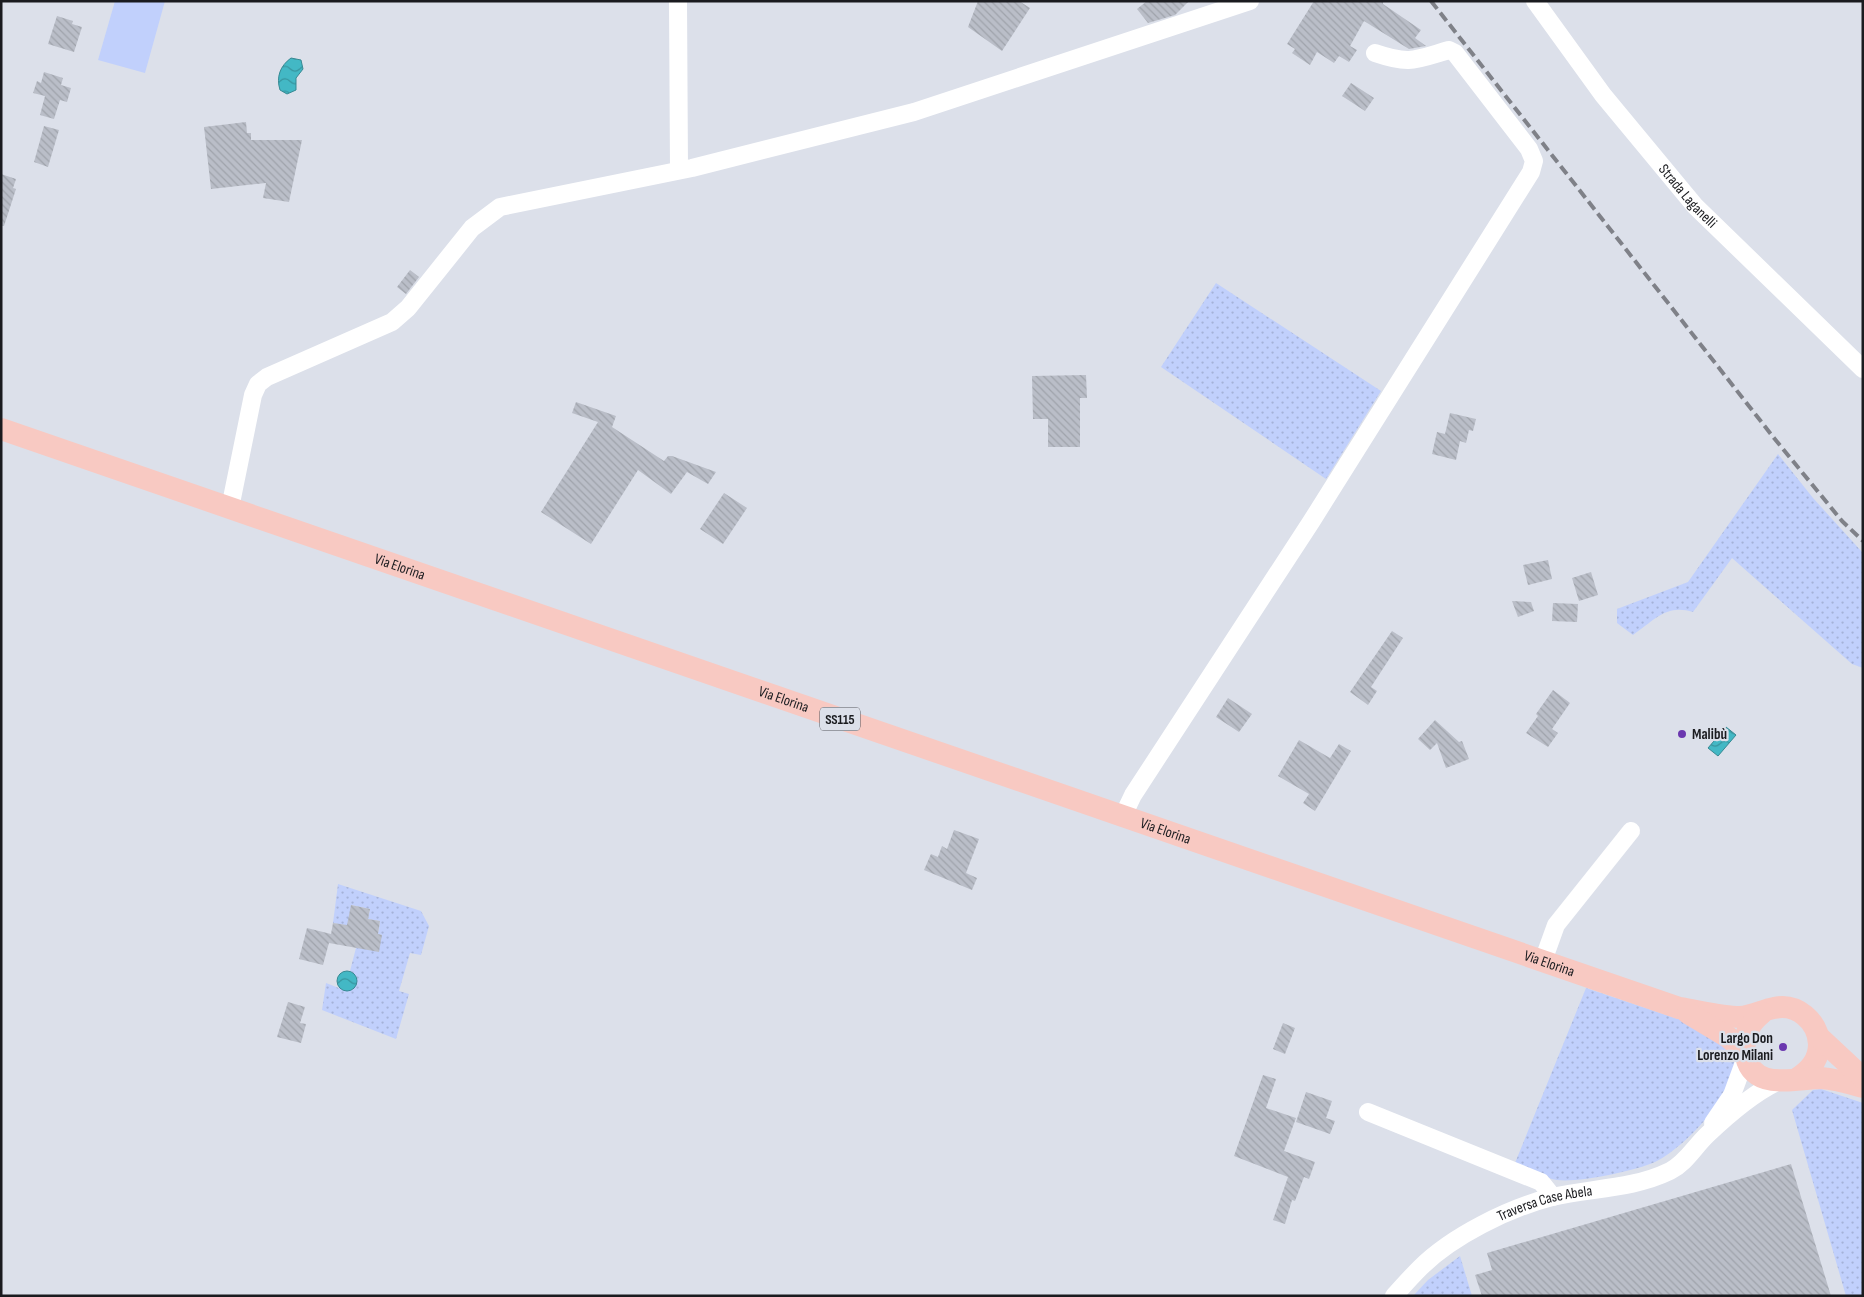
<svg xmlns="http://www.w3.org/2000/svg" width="1864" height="1297" font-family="'Sofia Sans Condensed',sans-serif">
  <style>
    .grass { fill: url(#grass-dots) }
    .garden { fill: #c1d0fc }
    .water { fill: url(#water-waves); stroke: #378993 }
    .building { fill: url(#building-back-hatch) }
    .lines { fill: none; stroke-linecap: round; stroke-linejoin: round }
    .minor { stroke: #fff; stroke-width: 18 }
    .major { stroke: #f8c9c2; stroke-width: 22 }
    .rail { stroke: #7f8188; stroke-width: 4; stroke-dasharray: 10 5; stroke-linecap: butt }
    .poi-dot { fill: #6b38af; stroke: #dce0ea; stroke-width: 2 }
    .labels { text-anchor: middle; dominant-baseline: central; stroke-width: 4.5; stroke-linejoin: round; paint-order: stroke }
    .shield { fill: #dce0ea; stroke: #54565c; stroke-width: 1 }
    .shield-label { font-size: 14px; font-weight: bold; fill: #1a1b1f }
    .street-label { font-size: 15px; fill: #1a1b1f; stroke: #dce0ea }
    .poi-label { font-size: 15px; font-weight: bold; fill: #1a1b1f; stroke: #dce0ea; text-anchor: start }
  </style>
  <defs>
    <pattern id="grass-dots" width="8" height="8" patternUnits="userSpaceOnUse" patternTransform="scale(1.25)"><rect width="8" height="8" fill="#c1d0fc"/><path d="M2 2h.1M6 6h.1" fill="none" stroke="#a5b2d8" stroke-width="1.8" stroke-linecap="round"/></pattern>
    <pattern id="water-waves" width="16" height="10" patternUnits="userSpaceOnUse" patternTransform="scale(1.25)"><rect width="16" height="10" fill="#43b8c5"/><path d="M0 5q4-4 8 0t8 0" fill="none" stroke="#37959f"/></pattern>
    <pattern id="building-back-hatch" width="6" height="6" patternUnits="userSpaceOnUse" patternTransform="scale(1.25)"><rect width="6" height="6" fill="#babec8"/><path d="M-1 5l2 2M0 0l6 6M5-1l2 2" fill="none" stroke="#9fa3ab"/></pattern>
  </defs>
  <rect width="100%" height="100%" fill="#dce0ea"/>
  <!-- grass -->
  <path class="grass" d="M1216 283 1381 391 1326 479 1161 367Z
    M1778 454 1813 498 1863 553V668L1852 664 1732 558 1693 612C1666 604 1655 620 1633 635L1617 623V609L1688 582Z
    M338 884 421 911 429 926 421 955 410 953 399 991 409 994 396 1039 322 1010 326 983 344 990 355 975 350 971 356 948 382 935 378 934 380 921 368 919 370 909 351 905 350 926 333 923Z
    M1586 988 1684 1021 1731 1049C1732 1054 1735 1062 1734 1068 1729 1100 1683 1149 1655 1162 1635 1171 1578 1183 1557 1180 1543 1178 1528 1168 1515 1163Z
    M1821 1089 1863 1103V1296H1846L1792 1110 1813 1090Z
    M1460 1256 1472 1296H1413L1428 1280Z"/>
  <!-- garden -->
  <path class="garden" d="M115 1H165L145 73 98 60Z"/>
  <!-- water -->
  <path class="water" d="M291 58 301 60 303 69 296 78V90L287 94 280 90C276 77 280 66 291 58Z
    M1726 727 1736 735 1718 756 1708 748Z
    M337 981a10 10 0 1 1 20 0a10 10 0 1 1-20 0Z"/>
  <!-- building -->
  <path class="building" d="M978 1H1019L1030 8 1002 51 968 27Z
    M1147 1H1189L1175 15 1148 23 1137 9Z
    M1314 1H1383V4L1421 30 1415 38 1426 46 1409 49 1364 21 1350 46 1357 50 1349 62 1339 56 1334 63 1317 52 1310 65 1292 53 1295 49 1287 44Z
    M57 16 73 21 72 24 82 27 74 52 48 44Z
    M44 72 63 78 61 85 71 88 67 102 60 100 54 119 40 115 45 96 33 93 37 81 41 83Z
    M1351 83 1374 98 1365 111 1342 96Z
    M246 122 247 133H251V140H302L289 202 263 198 266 183 211 189 204 127Z
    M44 126 59 130 48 167 34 162Z
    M1 174 16 179 13 188 16 189 4 226H1Z
    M410 270 419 277 406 294 397 287Z
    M1086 375 1087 398H1080V447H1048V419H1033L1032 376Z
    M576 402 616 416 612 427 664 461 668 456H672L716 472 708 484 687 472 671 494 638 470 591 544 541 512 598 422 572 413Z
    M1450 413 1476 419 1473 431 1469 430 1466 443 1460 441 1456 460 1432 454 1437 432 1445 434Z
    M724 493 747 508 723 544 700 529Z
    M1548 560 1552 579 1528 585 1523 565Z
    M1591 572 1598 595 1579 601 1572 578Z
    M1512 601 1531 602 1534 611 1518 617Z
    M1553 603 1578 604 1577 622 1552 621Z
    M1392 631 1403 638 1371 687 1377 691 1368 705 1350 692Z
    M1553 690 1570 703 1552 729 1558 733 1548 747 1526 733 1538 716 1536 714Z
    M1228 698 1252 714 1239 732 1216 717Z
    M1435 720 1459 742 1462 741 1469 759 1446 768 1437 743 1430 750 1418 739Z
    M1299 740 1330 758 1339 744 1351 751 1315 811 1303 803 1309 794 1278 776Z
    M954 830 979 839 966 873 977 878 972 890 924 870 931 854 938 857 942 846 947 849Z
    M351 905 370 909 368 919 380 921 378 934 382 935 379 952 329 943 330 939 323 965 299 959 307 928 331 934 333 923 347 925Z
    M288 1002 305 1007 300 1023 306 1024 301 1043 277 1037Z
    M1283 1023 1295 1028 1285 1054 1273 1049Z
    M1263 1075 1276 1079 1266 1108 1296 1118 1284 1151 1315 1162 1309 1179 1304 1177 1295 1201 1292 1200 1285 1224 1273 1220 1288 1177 1234 1156Z
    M1306 1092 1332 1101 1326 1118 1335 1121 1330 1134 1296 1122Z
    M1791 1164 1831 1296H1482L1475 1275 1492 1270 1487 1253Z"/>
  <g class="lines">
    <!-- minor -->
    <g class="minor">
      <path d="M678 1 679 170"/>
      <path id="s1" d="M1535 1 1603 95 1695 206 1863 369"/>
      <path d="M230 508 253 395 258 384 267 377 392 322 408 308 472 228 500 207 692 168 914 112 1250 1"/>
      <path d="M1123 816 1133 795 1311 522 1531 172 1534 161 1529 149 1455 53 1449 50C1415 60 1410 65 1375 53"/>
      <path d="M1543 961 1556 925 1631 831"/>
      <path d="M1368 1112 1541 1182 1553 1197"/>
      <path d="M1713 1123 1732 1095 1746 1057"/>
      <path id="s2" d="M1394 1296C1403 1286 1411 1277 1420 1268 1452 1236 1509 1208 1552 1197 1592 1188 1633 1189 1670 1171 1686 1163 1695 1146 1708 1134 1728 1115 1752 1094 1777 1082"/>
    </g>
    <!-- major -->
    <g class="major">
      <path id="s3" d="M1 429 1679 1008C1699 1011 1721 1017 1740 1017 1752 1016 1763 1010 1774 1008 1797 1003 1818 1021 1819 1044 1819 1060 1810 1070 1798 1078"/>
      <path d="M1688 1013 1728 1037 1745 1052"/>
      <path d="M1762 1013C1750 1023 1743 1034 1745 1050 1749 1093 1794 1078 1821 1078 1836 1079 1849 1083 1863 1087"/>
      <path d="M1819 1037 1863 1078"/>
    </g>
    <!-- rail -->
    <path class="rail" d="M1431 1 1774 438 1842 521 1863 541"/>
  </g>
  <!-- markers -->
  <g class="poi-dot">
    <circle cx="1682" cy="734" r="5"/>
    <circle cx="1783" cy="1047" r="5"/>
  </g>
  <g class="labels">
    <!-- shield labels -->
    <rect class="shield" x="820" y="707.5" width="40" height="23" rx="4"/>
    <g class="shield-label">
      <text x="840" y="719">SS115</text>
    </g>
    <!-- street labels -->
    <g class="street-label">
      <text stroke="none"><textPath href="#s1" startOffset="248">Strada Laganelli</textPath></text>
      <text stroke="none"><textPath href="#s3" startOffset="422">Via Elorina</textPath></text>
      <text stroke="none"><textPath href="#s3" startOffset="828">Via Elorina</textPath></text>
      <text stroke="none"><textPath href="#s3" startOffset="1232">Via Elorina</textPath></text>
      <text stroke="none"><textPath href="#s3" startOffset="1638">Via Elorina</textPath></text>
      <text stroke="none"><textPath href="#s2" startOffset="181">Traversa Case Abela</textPath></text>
    </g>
    <!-- poi labels -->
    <g class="poi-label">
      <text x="1692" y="734">Malibù</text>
      <text x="1773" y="1038" text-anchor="end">Largo Don<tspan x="1773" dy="17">Lorenzo Milani</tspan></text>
    </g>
  </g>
  <!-- border -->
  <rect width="1864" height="1297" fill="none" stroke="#1a1b1f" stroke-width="5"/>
</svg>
